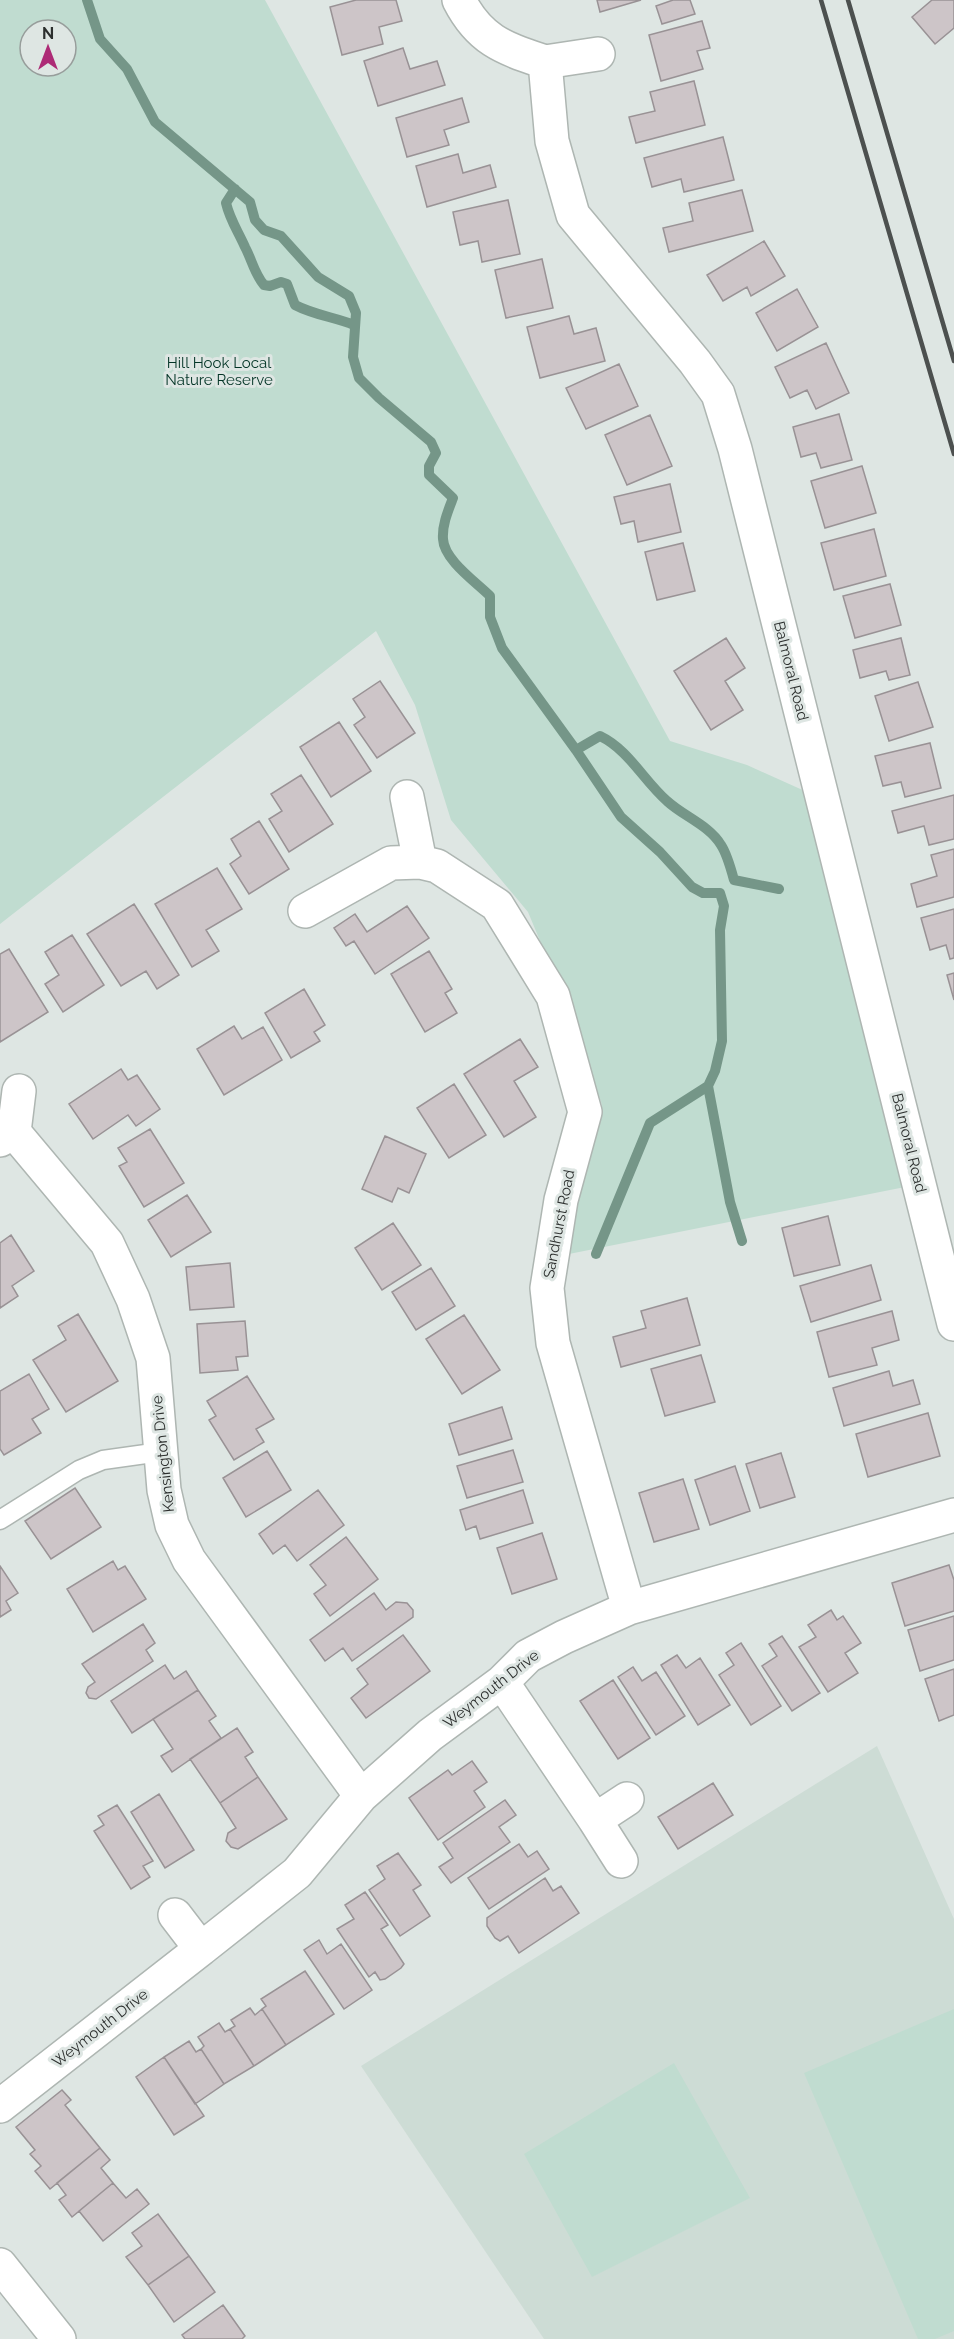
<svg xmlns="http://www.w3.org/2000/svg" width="954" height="2339" font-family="Raleway,sans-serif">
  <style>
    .built { fill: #cddcd5 }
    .green { fill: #c0dcd0; fill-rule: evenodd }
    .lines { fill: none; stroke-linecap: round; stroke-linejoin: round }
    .stream { stroke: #759688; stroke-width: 10 }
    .building { fill: #cdc5c8; stroke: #999295; stroke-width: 1.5 }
    .lane-casing { stroke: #aeb6b2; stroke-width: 21 }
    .street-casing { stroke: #aeb6b2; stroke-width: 36 }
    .secondary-casing { stroke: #aeb6b2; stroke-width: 36 }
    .lane { stroke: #fff; stroke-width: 18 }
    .street { stroke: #fff; stroke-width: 33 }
    .secondary { stroke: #fff; stroke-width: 33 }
    .rail { stroke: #4c504f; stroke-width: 4.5 }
    .labels { text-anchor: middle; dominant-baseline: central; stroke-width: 6; stroke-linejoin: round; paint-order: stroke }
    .park-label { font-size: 15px; fill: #033526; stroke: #dee6e3 }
    .street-label { font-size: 15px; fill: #2c2f2e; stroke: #dee6e3 }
  </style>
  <rect width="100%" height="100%" fill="#dee6e3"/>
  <!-- built -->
  <path class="built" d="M877 1746 954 1919V2339H544L361 2066Z"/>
  <!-- green -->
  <path class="green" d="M0 0H265L670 741 747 765 807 792 905 1187 564 1255 602 1105 570 1013 528 912 451 820 415 705 376 631 0 924ZM30 30H66V66H30Z
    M954 2009V2331L935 2339H918L804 2073Z
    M674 2063 750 2198 592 2277 524 2154Z"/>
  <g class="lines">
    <!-- stream -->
    <path class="stream" d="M87 0 100 39 127 69 155 122 250 202 255 220 264 230 281 236 318 277 349 296 356 313 353 357 359 378 379 398 431 442 436 453 429 466V475L453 498C448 511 442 525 443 539 444 560 476 582 490 596V617L502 648 576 750 621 817 660 852 692 887 703 893H720L724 906 720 930 722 1041 715 1071 708 1086 650 1123 596 1254
      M235 189 226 203C230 220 238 231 245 247 252 260 254 273 264 285L270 286 281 282 287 284 295 305C314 315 334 317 354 325
      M576 750 600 736C629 750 643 780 667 801 683 816 709 825 721 845 727 854 731 869 734 880L779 889
      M708 1086 730 1202 742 1241"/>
  </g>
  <!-- building -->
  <path class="building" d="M356 0H396L402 21 379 27 383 44 342 55 330 7Z
    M597 0H641L600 12Z
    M673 0H690L695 14 662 24 656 6Z
    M932 0H954V28L935 44 912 17Z
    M702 21 710 48 697 51 703 69 661 81 649 35Z
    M403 48 410 69 437 61 445 85 378 106 364 61Z
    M694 81 705 125 636 143 629 117 655 111 650 92Z
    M462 98 469 122 444 130 449 145 407 157 396 118Z
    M723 137 734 180 684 192 681 179 652 187 644 158Z
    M458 154 463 173 490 165 496 187 427 207 416 166Z
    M742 190 753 231 669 252 663 228 693 221 689 203Z
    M508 200 520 254 482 262 478 241 460 245 453 212Z
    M764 241 785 276 751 296 747 287 723 301 707 275Z
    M542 259 553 308 506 318 495 270Z
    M797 289 818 327 777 351 756 313Z
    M569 316 574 334 596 328 605 361 540 378 527 327Z
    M826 343 849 393 816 409 807 390 790 398 775 367Z
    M619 364 638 406 586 429 566 388Z
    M839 414 852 460 821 468 816 453 801 457 793 427Z
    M650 415 672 466 627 485 605 435Z
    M862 466 876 513 825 528 811 481Z
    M670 484 681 532 638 542 634 521 621 524 614 497Z
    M874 529 886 576 834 590 821 543Z
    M683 543 695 591 657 600 645 552Z
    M890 584 901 625 855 638 843 596Z
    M726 638 745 668 725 681 743 710 711 730 674 671Z
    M901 638 910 675 889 680 886 671 860 678 853 650Z
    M380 681 415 733 377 758 354 725 365 717 353 699Z
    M918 682 933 727 889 741 875 696Z
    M339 722 371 771 331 797 300 747Z
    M930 743 941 788 905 797 901 782 883 786 875 756Z
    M301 775 333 824 289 852 269 819 282 811 271 794Z
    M954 795V839L929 845 924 826 898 833 892 811Z
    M259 821 289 869 249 894 230 864 241 856 231 839Z
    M954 849V897L917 907 911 884 937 876 931 855Z
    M217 868 242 909 206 930 219 951 192 967 155 904Z
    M134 904 179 975 157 989 146 971 121 986 87 934Z
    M407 906 429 938 375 974 354 941 346 946 334 928 355 914 367 932Z
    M954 909V958L950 959 946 945 930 950 921 918Z
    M72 935 104 985 63 1012 45 984 59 975 45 952Z
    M9 949 48 1012 0 1042V954Z
    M429 951 452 989 445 993 457 1013 425 1032 391 974Z
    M954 973V1000L947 975Z
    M304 989 325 1025 314 1032 320 1041 291 1058 265 1013Z
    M234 1026 242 1039 263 1027 282 1060 224 1095 197 1049Z
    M520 1039 538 1067 514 1081 536 1117 504 1137 464 1074Z
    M121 1069 128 1080 137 1075 160 1109 136 1126 128 1115 93 1139 69 1104Z
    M454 1084 486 1135 449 1158 417 1108Z
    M150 1129 184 1183 144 1207 119 1166 127 1162 118 1148Z
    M385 1136 426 1154 409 1193 398 1188 392 1202 362 1189Z
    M187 1195 211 1232 171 1257 148 1220Z
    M828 1216 840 1265 794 1276 782 1228Z
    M393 1223 421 1265 382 1290 355 1248Z
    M11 1235 34 1271 12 1286 18 1296 0 1308V1243Z
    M230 1263 234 1307 190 1310 186 1267Z
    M871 1265 881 1300 811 1322 800 1286Z
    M431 1268 455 1306 416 1330 392 1292Z
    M687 1298 700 1345 621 1367 613 1337 646 1328 641 1311Z
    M892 1311 899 1340 872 1348 877 1365 829 1377 817 1332Z
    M78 1314 118 1381 66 1412 33 1360 66 1340 58 1326Z
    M464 1315 500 1370 462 1394 426 1339Z
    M245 1321 248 1356 236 1357 238 1370 200 1373 197 1324Z
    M701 1355 715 1402 665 1416 651 1369Z
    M889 1371 893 1386 913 1380 920 1404 844 1426 833 1388Z
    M29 1374 49 1409 32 1419 41 1433 4 1455 0 1449V1391Z
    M247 1376 274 1419 256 1429 264 1442 234 1460 209 1420 216 1416 207 1401Z
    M502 1407 512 1439 459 1455 449 1424Z
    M928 1413 940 1456 868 1477 856 1434Z
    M513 1450 523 1482 467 1498 457 1466Z
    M267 1451 291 1490 246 1517 223 1478Z
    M781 1453 795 1497 760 1508 746 1464Z
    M735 1466 750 1511 710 1525 695 1480Z
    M683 1479 699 1529 654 1542 639 1493Z
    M75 1488 101 1527 51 1559 25 1521Z
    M318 1490 344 1525 297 1561 285 1545 273 1554 259 1534Z
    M523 1490 533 1523 480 1539 476 1526 466 1530 460 1510Z
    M542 1533 557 1579 512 1594 497 1548Z
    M346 1537 378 1579 330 1616 314 1594 326 1585 310 1565Z
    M113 1561 118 1570 125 1566 146 1599 93 1632 67 1589Z
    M949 1565 954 1580V1611L905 1626 892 1583Z
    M0 1566 18 1593 6 1601 11 1610 0 1617Z
    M374 1593 386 1610 396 1602 407 1603 413 1610V1617L352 1661 343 1648 325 1661 310 1640Z
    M831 1610 837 1620 843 1616 861 1643 845 1653 858 1673 828 1692 799 1647 816 1637 808 1625Z
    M954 1616V1660L920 1671 908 1630Z
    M143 1624 155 1643 146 1650 153 1661 96 1699 89 1698 86 1693 88 1687 95 1682 82 1664Z
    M403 1635 430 1671 366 1718 351 1698 368 1684 357 1669Z
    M782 1636 820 1693 792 1711 762 1666 777 1656 769 1644Z
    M741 1643 781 1706 751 1725 719 1675 734 1665 726 1653Z
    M677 1655 686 1668 700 1658 730 1705 698 1725 661 1665Z
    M165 1665 174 1679 186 1671 198 1690 132 1733 111 1701Z
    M633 1667 642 1681 656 1672 685 1716 656 1735 618 1677Z
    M954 1669V1715L939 1721 925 1679Z
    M613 1680 650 1738 618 1759 580 1701Z
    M198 1690 216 1716 209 1721 221 1738 172 1772 161 1756 173 1749 153 1719Z
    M237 1728 253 1752 245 1757 258 1777 220 1803 190 1759Z
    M472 1761 487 1782 474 1791 485 1807 438 1840 409 1798 448 1770 452 1775Z
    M258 1777 287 1819 238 1849 231 1847 226 1841 228 1833 236 1828 220 1803Z
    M713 1783 733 1815 678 1849 658 1817Z
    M159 1794 194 1850 165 1868 131 1812Z
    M505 1800 516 1815 499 1827 510 1842 451 1883 439 1867 453 1858 443 1843Z
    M117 1805 153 1861 143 1866 150 1877 131 1889 94 1831 104 1825 98 1816Z
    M519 1844 528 1857 537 1851 549 1869 489 1909 468 1878Z
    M398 1853 421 1885 413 1890 430 1916 400 1936 369 1890 385 1879 377 1866Z
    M545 1878 553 1891 561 1886 579 1913 519 1953 508 1936 500 1941 495 1938 487 1926V1918Z
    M365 1892 388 1925 381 1929 404 1964 401 1968 385 1979 380 1980 375 1972 369 1977 337 1929 354 1919 345 1905Z
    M319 1940 327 1954 341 1944 372 1990 344 2009 304 1950Z
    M305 1971 334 2014 286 2045 262 2009 266 2006 261 1999Z
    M250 2008 255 2015 262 2009 286 2045 254 2066 230 2029 235 2026 231 2020Z
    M219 2023 225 2032 230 2029 254 2066 224 2084 201 2049 204 2046 198 2037Z
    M189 2041 196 2052 201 2049 224 2084 195 2104 164 2057Z
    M164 2057 204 2116 174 2135 136 2077Z
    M62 2090 71 2100 65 2105 100 2148 50 2189 35 2171 41 2166 30 2154 35 2150 16 2127Z
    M100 2148 110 2160 101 2168 113 2183 72 2217 59 2200 66 2195 57 2183Z
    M113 2183 126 2198 137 2189 149 2204 103 2241 79 2211Z
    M158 2214 189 2256 148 2285 126 2257 142 2246 132 2233Z
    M189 2256 215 2292 174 2322 148 2285Z
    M223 2305 245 2336 242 2339H185L182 2335Z"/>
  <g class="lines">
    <!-- lane casing -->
    <g class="lane-casing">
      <path id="lane" d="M0 1520 79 1470 103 1460 160 1452"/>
    </g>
    <!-- street casing -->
    <g class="street-casing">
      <path id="street" d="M459 0C480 41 504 48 545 62L552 141 573 215 695 362 718 394 735 449 954 1324
        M545 62 598 54
        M407 797 420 862
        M305 911 391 863 420 862 437 866 497 905 553 996 585 1112 561 1200 547 1288 553 1343 629 1608
        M14 1132 107 1243 133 1299 153 1358 164 1490 172 1525 189 1560 361 1796
        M0 1140 14 1132 19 1091
        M502 1682 595 1820
        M621 1861 595 1820 627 1799
        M201 1949 297 1873 361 1796 430 1735 502 1682 528 1656 564 1637 629 1608 954 1515
        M0 2106 201 1949 175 1915"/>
    </g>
    <!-- secondary casing -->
    <g class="secondary-casing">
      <path id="secondary" d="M0 2265 59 2339"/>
    </g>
    <!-- lane -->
    <use href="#lane" class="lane"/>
    <!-- street -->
    <use href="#street" class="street"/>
    <!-- secondary -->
    <use href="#secondary" class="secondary"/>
    <!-- rail -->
    <path class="rail" d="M821 0 954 454
      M848 0 954 361"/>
  </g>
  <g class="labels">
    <!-- park labels -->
    <g class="park-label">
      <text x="219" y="363">Hill Hook Local<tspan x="219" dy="17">Nature Reserve</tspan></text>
    </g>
    <!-- street labels -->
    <g class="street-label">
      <text transform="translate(791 671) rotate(76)">Balmoral Road</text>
      <text transform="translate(909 1143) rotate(76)">Balmoral Road</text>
      <text transform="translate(559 1224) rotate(-79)">Sandhurst Road</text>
      <text transform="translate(163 1454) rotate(-96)">Kensington Drive</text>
      <text transform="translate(491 1689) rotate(-38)">Weymouth Drive</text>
      <text transform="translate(100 2028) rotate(-38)">Weymouth Drive</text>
    </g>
  </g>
  <!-- north arrow -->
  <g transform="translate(48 48)"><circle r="28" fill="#dee6e3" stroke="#979d9b" stroke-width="1.5"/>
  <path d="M0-4.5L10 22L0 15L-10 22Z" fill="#ad2b76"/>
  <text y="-9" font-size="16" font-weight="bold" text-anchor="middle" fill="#2c2f2e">N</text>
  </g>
</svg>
